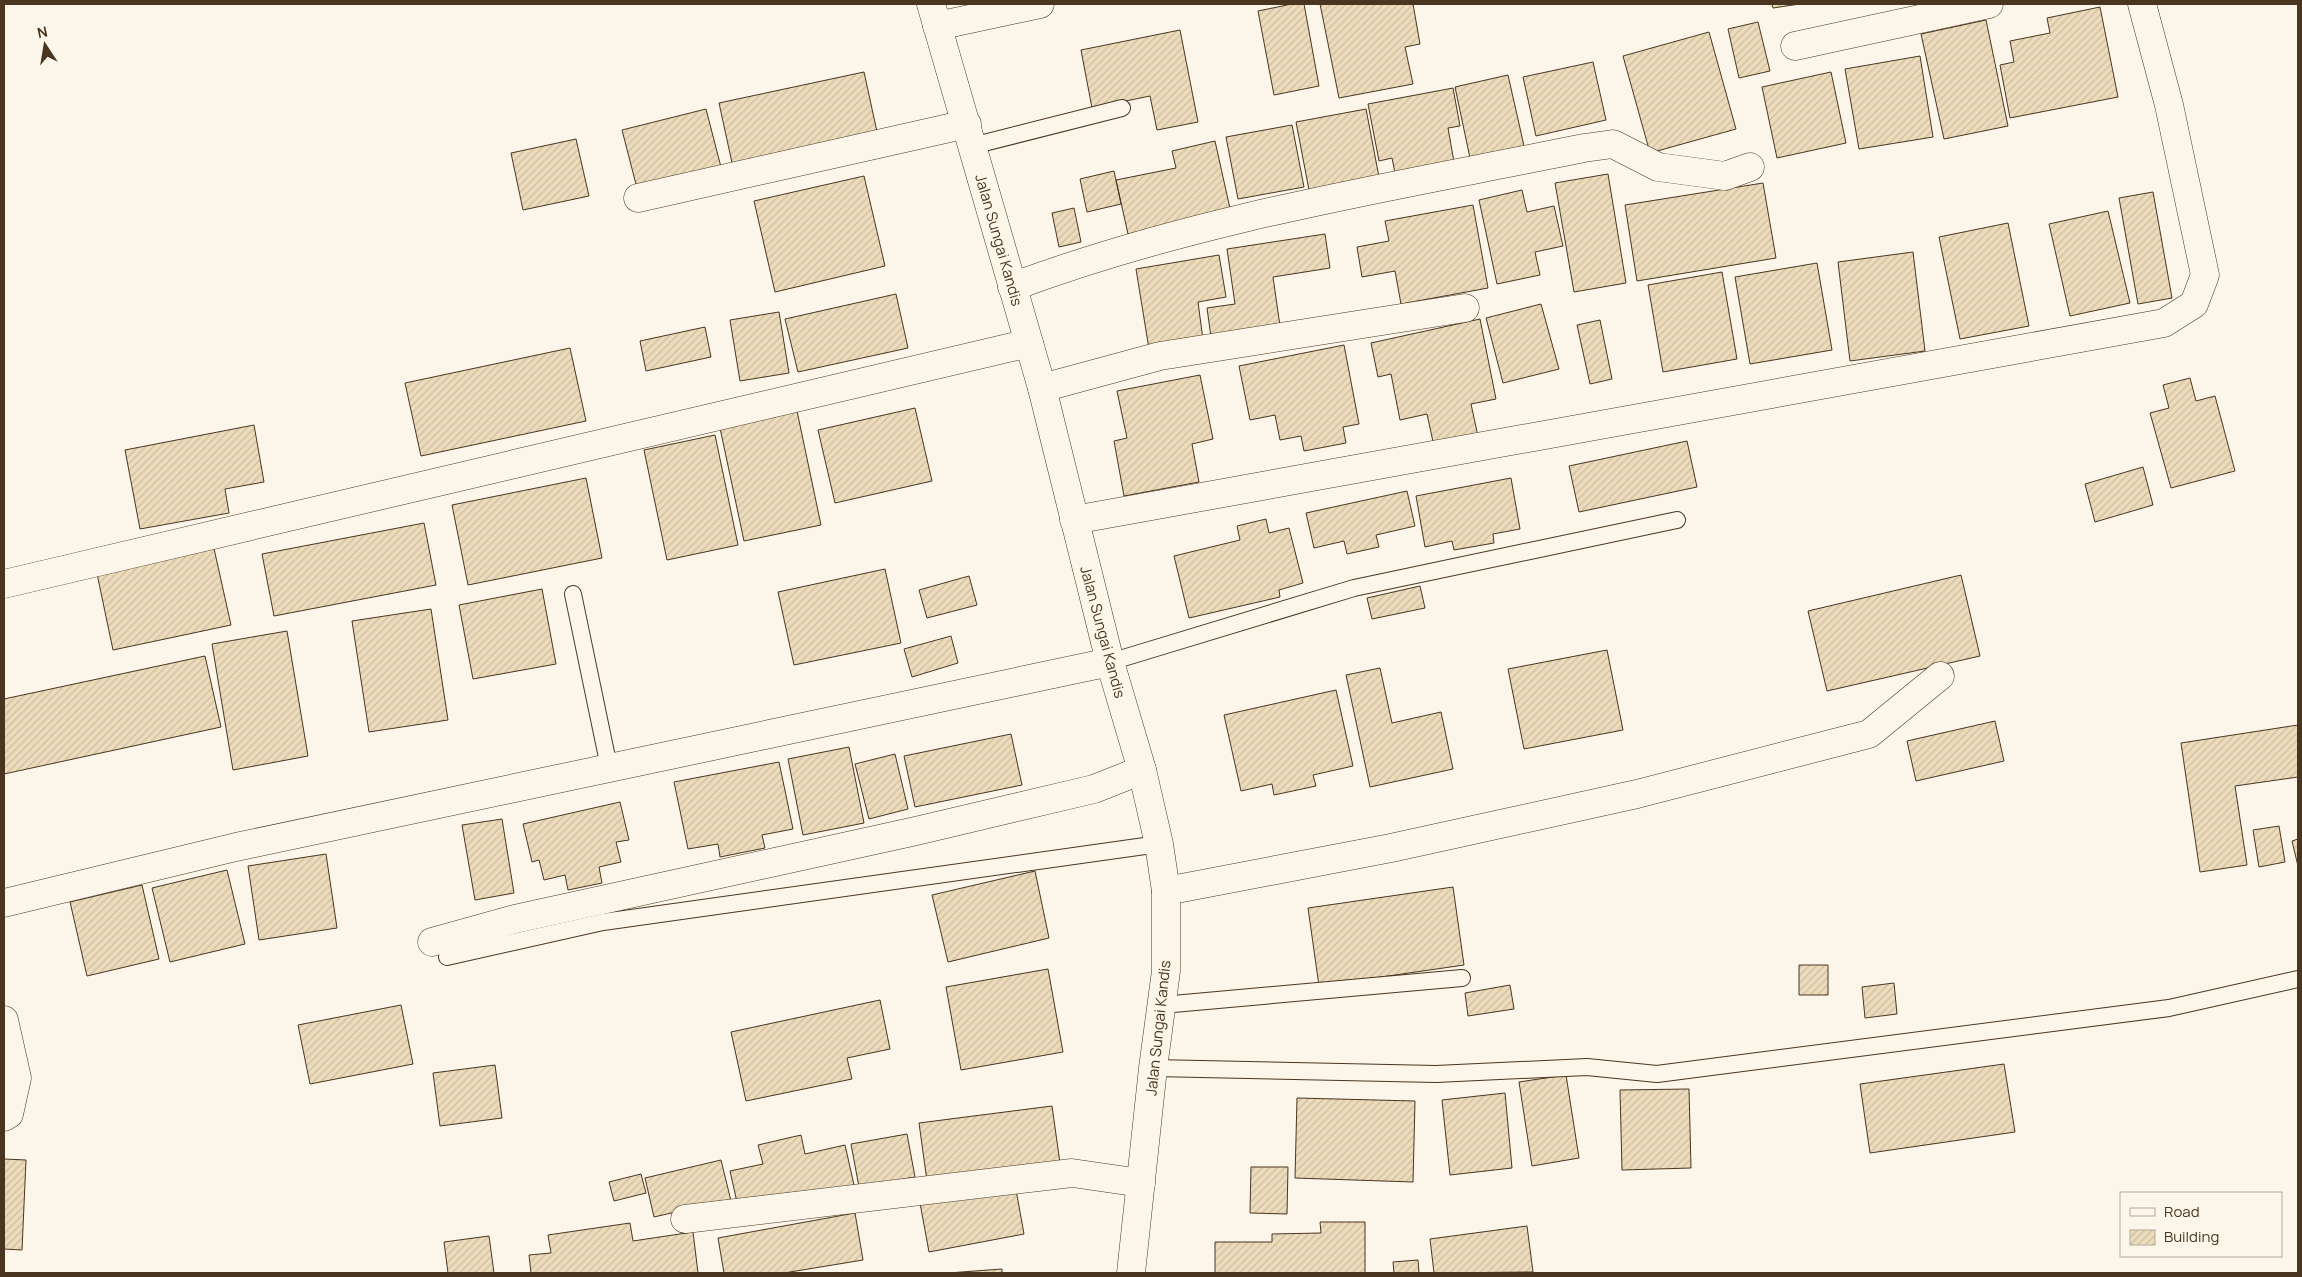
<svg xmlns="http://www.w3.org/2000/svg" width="2302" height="1277" font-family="Manrope,sans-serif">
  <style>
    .building { fill: url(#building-hatch); stroke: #4a3520 }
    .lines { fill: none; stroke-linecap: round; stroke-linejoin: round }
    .service-casing { stroke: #4a3520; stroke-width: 18 }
    .minor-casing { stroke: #4a3520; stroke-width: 29 }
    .tertiary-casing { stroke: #4a3520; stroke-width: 29 }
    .service { stroke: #fbf6e9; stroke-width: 16 }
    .minor { stroke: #fbf6e9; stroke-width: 28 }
    .tertiary { stroke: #fbf6e9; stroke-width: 28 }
    .labels { text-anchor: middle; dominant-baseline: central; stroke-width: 4; stroke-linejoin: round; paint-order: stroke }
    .street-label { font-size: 15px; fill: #4a3520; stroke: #fbf6e9 }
  </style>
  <defs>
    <pattern id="building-hatch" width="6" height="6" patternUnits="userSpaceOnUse" patternTransform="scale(1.25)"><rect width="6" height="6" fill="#ecdcbc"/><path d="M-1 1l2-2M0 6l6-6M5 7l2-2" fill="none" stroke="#ccbda1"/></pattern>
  </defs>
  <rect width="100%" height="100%" fill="#fbf6e9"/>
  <!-- building -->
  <path class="building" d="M1292 4H1304L1319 86 1274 95 1258 11Z
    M1320 4H1413L1420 44 1405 47 1413 84 1339 98Z
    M1772 4H1800L1773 8Z
    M2100 7 2118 97 2010 118 2000 65 2014 62 2010 41 2050 33 2047 18Z
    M1986 20 2008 126 1944 139 1921 34Z
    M1758 22 1770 71 1739 78 1728 29Z
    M1180 30 1198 122 1157 130 1150 96 1092 108 1081 50Z
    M1709 32 1736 129 1650 153 1623 56Z
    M1920 56 1933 137 1859 149 1845 69Z
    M1593 62 1606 120 1536 136 1523 77Z
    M864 72 879 141 734 172 719 103Z
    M1831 72 1846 143 1777 158 1762 87Z
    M1508 75 1524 146 1470 158 1455 87Z
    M1453 88 1460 126 1448 128 1454 162 1395 173 1392 158 1379 161 1368 104Z
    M706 109 722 171 638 192 622 130Z
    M1366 109 1379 177 1309 190 1296 122Z
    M1292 125 1304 187 1238 199 1226 137Z
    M576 139 589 196 523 210 511 153Z
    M1215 141 1231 213 1128 234 1116 180 1176 168 1172 151Z
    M1114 171 1121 204 1087 212 1080 179Z
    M1608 174 1626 283 1574 292 1555 183Z
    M864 176 885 266 775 292 754 201Z
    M1763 183 1776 258 1637 281 1625 205Z
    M1522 190 1527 212 1554 206 1563 246 1535 252 1540 275 1497 284 1479 200Z
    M2153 192 2172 298 2138 304 2119 198Z
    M1473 205 1488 288 1401 304 1395 271 1362 277 1357 247 1389 241 1385 221Z
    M1074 208 1081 242 1059 247 1052 213Z
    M2108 211 2130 303 2070 316 2049 224Z
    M2008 223 2029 326 1960 339 1939 237Z
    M1325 234 1330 268 1273 277 1280 326 1211 337 1207 308 1235 304 1227 249Z
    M1913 252 1925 351 1850 361 1838 262Z
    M1219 255 1226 297 1198 302 1203 340 1149 349 1136 269Z
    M1817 263 1832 350 1750 364 1735 277Z
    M1722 272 1737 359 1663 372 1648 285Z
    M896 294 908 348 798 372 785 319Z
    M1541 304 1559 369 1503 383 1486 318Z
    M779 312 789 373 740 381 730 320Z
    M1480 319 1496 399 1471 404 1479 441 1435 451 1427 414 1400 420 1391 374 1378 377 1371 343Z
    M1600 320 1612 379 1590 384 1577 325Z
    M705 327 711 357 646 371 640 341Z
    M1344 345 1359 424 1343 427 1346 443 1304 451 1301 436 1280 440 1275 415 1250 420 1239 366Z
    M570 348 586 421 421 456 405 383Z
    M1200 375 1213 439 1192 444 1199 482 1124 496 1114 441 1127 438 1117 391Z
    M2190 378 2196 401 2215 396 2235 471 2171 488 2150 413 2169 408 2163 385Z
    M915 408 932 481 835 503 818 430Z
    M797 411 821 525 744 541 720 428Z
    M254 425 264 482 225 489 229 513 140 529 125 450Z
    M715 435 738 545 667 560 644 450Z
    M1687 441 1697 487 1579 512 1569 466Z
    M2143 467 2153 505 2095 522 2085 484Z
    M586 478 602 558 468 585 452 505Z
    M1511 478 1520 529 1493 534 1494 543 1454 550 1452 541 1425 547 1416 496Z
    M1407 491 1415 526 1376 535 1379 547 1347 554 1344 541 1314 548 1306 513Z
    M1266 519 1269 533 1289 528 1303 583 1279 590 1280 597 1189 618 1174 556 1240 540 1237 526Z
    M424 523 436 585 274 616 262 554Z
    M213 544 231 625 113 650 96 569Z
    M885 569 901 643 794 665 778 592Z
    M1961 575 1980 656 1827 691 1808 611Z
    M969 576 977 605 927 618 919 590Z
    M1420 586 1425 608 1372 619 1367 598Z
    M542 589 556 664 473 679 459 605Z
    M431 609 448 720 369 732 352 621Z
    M287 631 308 756 233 770 212 644Z
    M951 636 958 663 912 677 904 649Z
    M1607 650 1623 730 1524 749 1508 669Z
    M205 656 221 727 4 774V699Z
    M1380 668 1392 723 1441 712 1453 769 1370 787 1346 675Z
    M1336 690 1353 766 1313 775 1316 786 1274 795 1272 784 1241 791 1224 715Z
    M1995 721 2004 761 1916 781 1907 741Z
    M2298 725V777L2235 786 2247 865 2200 872 2181 743Z
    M1011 734 1022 785 915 807 904 756Z
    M849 747 864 823 803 835 788 759Z
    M895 754 908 809 869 819 855 764Z
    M779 762 793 829 762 835 765 848 720 857 718 844 688 849 674 782Z
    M620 802 629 840 616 842 621 862 599 867 602 883 568 890 565 875 544 880 539 860 532 862 523 824Z
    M502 819 514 893 475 900 462 825Z
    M2279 826 2285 862 2259 867 2253 830Z
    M2298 839V866L2292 841Z
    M326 854 337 928 259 940 248 866Z
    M227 870 245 944 170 962 152 888Z
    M1035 871 1049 938 948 962 932 895Z
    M142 885 159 959 87 976 70 902Z
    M1453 887 1464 965 1319 986 1308 908Z
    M1799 965H1828V995H1799Z
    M1048 969 1063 1052 961 1070 946 987Z
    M1894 983 1897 1014 1865 1018 1862 987Z
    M1510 985 1514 1009 1468 1016 1465 993Z
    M880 1000 890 1049 847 1058 852 1079 746 1101 731 1032Z
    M401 1005 413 1064 310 1084 298 1025Z
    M2004 1064 2015 1132 1870 1153 1860 1084Z
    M495 1065 502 1118 440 1126 433 1073Z
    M1566 1075 1579 1158 1532 1166 1519 1082Z
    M1689 1089 1691 1168 1622 1170 1620 1090Z
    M1505 1093 1512 1168 1450 1175 1442 1100Z
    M1297 1098 1415 1101 1413 1182 1295 1178Z
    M1052 1106 1060 1163 927 1181 919 1123Z
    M907 1134 915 1177 859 1187 851 1144Z
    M801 1135 805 1154 845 1145 854 1185 739 1211 730 1171 763 1164 758 1145Z
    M4 1159 26 1160 22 1250 4 1249Z
    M721 1160 732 1205 693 1208 654 1217 645 1178Z
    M1251 1167H1288L1287 1214 1250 1213Z
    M641 1174 646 1193 614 1201 609 1182Z
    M1015 1184 1024 1234 929 1252 920 1203Z
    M855 1213 863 1260 784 1273H724L718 1238Z
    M1320 1222H1365V1273H1215V1242H1272V1234L1321 1233Z
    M630 1223 633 1241 693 1232 698 1273H531L529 1255 551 1253 548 1235Z
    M1527 1226 1533 1272 1434 1273 1430 1239Z
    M489 1236 494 1273H448L444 1242Z
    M1418 1260 1419 1273H1394L1393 1262Z
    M1002 1269V1273H948Z"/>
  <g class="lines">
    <!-- service casing -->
    <g class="service-casing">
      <path id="service" d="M972 146 1122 108
        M573 594 609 767
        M1110 662 1354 588 1677 520
        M447 957 603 922 1159 844
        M1162 1005 1462 978
        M1153 1068 1436 1074 1587 1067 1657 1074 2169 1008 2298 979"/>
    </g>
    <!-- minor casing -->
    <g class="minor-casing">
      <path id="minor" d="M937 26 1040 4
        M1795 46 1989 4
        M638 198 967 124
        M1012 287C1196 218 1392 187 1584 148L1613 144 1658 167 1725 176 1750 167
        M1042 388 1160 356 1465 308
        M1074 520 2164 323 2194 304 2205 275 2169 105 2142 4
        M4 584 1029 343
        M1166 891 1391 848 1637 794 1869 734 1940 676
        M4 903 236 847 1110 662
        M432 942 515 919 916 831 1094 789 1142 770
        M4 1020 17 1078 9 1114 4 1117
        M685 1219 1072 1173 1141 1183"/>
    </g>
    <!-- tertiary casing -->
    <g class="tertiary-casing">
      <path id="tertiary" d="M931 4 1042 388 1110 662 1142 770 1159 844 1166 891V971L1153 1068 1131 1273"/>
    </g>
    <!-- service -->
    <use href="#service" class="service"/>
    <!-- minor -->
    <use href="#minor" class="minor"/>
    <!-- tertiary -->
    <use href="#tertiary" class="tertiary"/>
  </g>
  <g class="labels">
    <!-- street labels -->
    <g class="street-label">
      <text transform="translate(999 240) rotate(74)">Jalan Sungai Kandis</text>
      <text transform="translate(1103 632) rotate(75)">Jalan Sungai Kandis</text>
      <text transform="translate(1158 1028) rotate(-84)">Jalan Sungai Kandis</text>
    </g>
  </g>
  <!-- border -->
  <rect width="2302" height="1277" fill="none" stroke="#4a3520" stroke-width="10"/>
  <!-- legend -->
  <rect x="2120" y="1192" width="162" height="65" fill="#fbf6e9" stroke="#b4a999"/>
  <rect x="2130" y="1208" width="25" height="8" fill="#fbf6e9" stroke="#b4a999"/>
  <text x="2164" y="1217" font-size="15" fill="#4a3520">Road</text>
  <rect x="2130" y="1230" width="25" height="15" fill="url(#building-hatch)" stroke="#b4a999"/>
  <text x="2164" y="1242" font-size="15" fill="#4a3520">Building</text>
  <!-- north arrow -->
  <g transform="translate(45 45) rotate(348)" stroke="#fbf6e9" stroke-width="4" paint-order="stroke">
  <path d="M0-4L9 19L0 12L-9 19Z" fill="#4a3520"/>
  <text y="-8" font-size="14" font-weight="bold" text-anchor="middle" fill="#4a3520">N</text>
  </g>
</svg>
